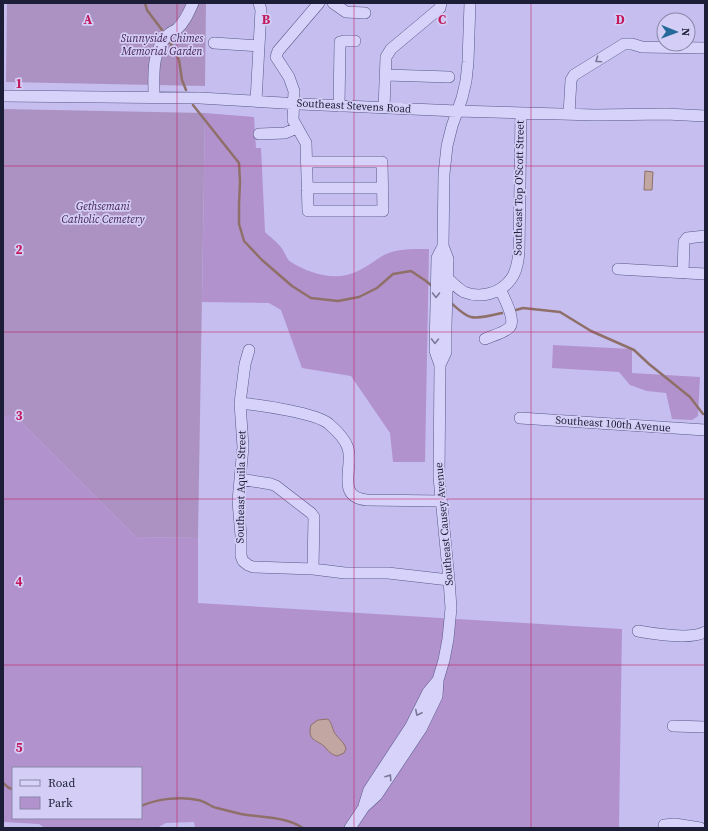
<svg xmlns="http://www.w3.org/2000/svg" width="708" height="831" font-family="'Source Serif 4',serif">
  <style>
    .green { fill: #b292cd; fill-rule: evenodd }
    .cemetery { fill: #ac92c2 }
    .water { fill: #c1a6a2; stroke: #8f7069 }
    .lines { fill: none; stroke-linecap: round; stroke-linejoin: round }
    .stream { stroke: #8f7069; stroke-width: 2.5 }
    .minor-casing { stroke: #565988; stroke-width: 12 }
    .minor { stroke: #d7d2fa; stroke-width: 11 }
    .oneway { stroke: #7a7898 }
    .grid { fill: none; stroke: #c2185b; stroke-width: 1; stroke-opacity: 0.55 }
    .labels { text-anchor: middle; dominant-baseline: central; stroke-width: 3.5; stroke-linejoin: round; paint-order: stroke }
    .park-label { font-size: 11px; font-style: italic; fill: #442154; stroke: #d4cef6 }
    .street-label { font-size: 11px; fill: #1c1e37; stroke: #d4cef6 }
    .grid-label { font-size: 13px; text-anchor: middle; font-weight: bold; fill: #c2185b; stroke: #d4cef6; stroke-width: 3.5; stroke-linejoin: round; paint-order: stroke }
  </style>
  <rect width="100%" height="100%" fill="#c5beef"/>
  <!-- green -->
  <path class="green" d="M205 113 254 117 256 148H261L265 232C271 238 280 244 284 252 286 255 287 260 291 262 310 274 336 282 358 271 367 267 375 260 384 255 398 248 414 249 429 249L425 462H393L390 433 351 376 302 368 281 310 269 303 202 302Z
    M553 345 632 349V373L700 377 698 416 692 420 672 419 666 393 647 391 630 385 619 372 552 368Z
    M3 415H14L136 537 198 538V603L622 629 619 828H195L194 822 166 823 157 828H45L39 824 3 822ZM13 768H141V818H13Z"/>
  <!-- cemetery -->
  <path class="cemetery" d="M7 3H206L205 86 6 82Z
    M3 109 205 113 198 538 136 537 14 415H3Z"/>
  <!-- water -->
  <path class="water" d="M645 171 653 172 652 190H644Z
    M328 719C332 724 332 727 334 732 338 739 344 741 346 749L344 753 337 756C331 754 329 752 325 747 316 739 307 741 311 725L318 720Z"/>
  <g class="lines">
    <!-- stream -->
    <path class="stream" d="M145 3 147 10 162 30
      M170 42 179 60 182 80 186 90
      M193 105 239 163 240 182 239 204V224L244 241 262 260 292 286 311 298 338 301 359 297 377 288 393 274 411 271 426 281 433 287
      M450 302C456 307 463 315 471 317 479 319 494 315 502 313
      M516 310 523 308 560 312 591 331 634 350 649 364 690 397 703 414
      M3 783 9 788 13 789
      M141 806C157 799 180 796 198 800 205 801 211 807 217 808 225 810 233 812 241 814 262 818 285 816 303 828"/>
    <!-- minor casing -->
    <g class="minor-casing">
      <path id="minor" d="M333 3 346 12 365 13
        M214 43 259 46
        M386 75 449 77
        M3 96 200 98 300 104 457 111 595 115 666 114 705 116
        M154 97C154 76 151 53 167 36 169 33 174 31 177 29 185 22 189 12 193 3
        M256 101 261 10 259 3
        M339 106 340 44V42L344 41H355
        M384 108 386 57 391 49 440 8 441 3
        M569 114 571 80 574 75 624 44H632L642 47 705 48
        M259 134 285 133 297 128
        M306 162H382L383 211H308L306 143 293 120 294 91 289 77 276 57 278 51 319 3
        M307 188H383
        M618 269 705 274
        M683 273 684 242 687 238 705 236
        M447 278C452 282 458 289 464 292 481 299 501 293 511 279 517 271 518 261 519 252L521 113
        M485 339C492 336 503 333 509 328 517 321 504 298 500 289
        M249 350 245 364 240 403 243 447 238 501 241 536V556L243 561 248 565 253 567 313 569 345 573H388L449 580
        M440 365 446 352V326L448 259 443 246 444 174 447 146 452 126 462 98 466 81 468 62 470 3
        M240 403C259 405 317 413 329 424 336 430 345 439 348 448 354 467 335 497 367 500L441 501
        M520 418 705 430
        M240 479 271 484 276 486 311 513 314 517 313 569
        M638 631C655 634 690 640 705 632
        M673 726 705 727
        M364 806 369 790 411 726 428 692 438 680
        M664 825 675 824 700 828
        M350 828 364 807 377 795 421 729 437 696 438 680 444 660 448 639 451 608 449 580 439 477 440 365 435 351 437 258 443 246"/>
    </g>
    <!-- minor -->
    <use href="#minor" class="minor"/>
  </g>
  <!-- one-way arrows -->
  <defs><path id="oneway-chevron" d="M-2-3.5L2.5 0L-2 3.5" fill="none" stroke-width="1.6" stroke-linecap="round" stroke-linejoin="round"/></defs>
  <g class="oneway">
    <use href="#oneway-chevron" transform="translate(598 60) rotate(146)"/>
    <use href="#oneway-chevron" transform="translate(436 295) rotate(91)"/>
    <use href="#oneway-chevron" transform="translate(435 341) rotate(91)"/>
    <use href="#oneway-chevron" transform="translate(418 713) rotate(117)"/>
    <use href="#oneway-chevron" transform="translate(389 777) rotate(-56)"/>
  </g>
  <!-- grid -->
  <path class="grid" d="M177 3V828M354 3V828M531 3V828M3 166H705M3 332H705M3 499H705M3 665H705"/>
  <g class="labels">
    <!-- park labels -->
    <g class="park-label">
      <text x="162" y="38">Sunnyside Chimes<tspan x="162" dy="13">Memorial Garden</tspan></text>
      <text x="103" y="206">Gethsemani<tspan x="103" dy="13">Catholic Cemetery</tspan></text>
    </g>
    <!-- street labels -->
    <g class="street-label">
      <text transform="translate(354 106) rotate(3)">Southeast Stevens Road</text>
      <text transform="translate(519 188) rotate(-89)">Southeast Top O'Scott Street</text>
      <text transform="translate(613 424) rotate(4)">Southeast 100th Avenue</text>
      <text transform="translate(241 487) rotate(-89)">Southeast Aquila Street</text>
      <text transform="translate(444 524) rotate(-95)">Southeast Causey Avenue</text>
    </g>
  </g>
  <g class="grid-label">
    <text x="88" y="24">A</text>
    <text x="266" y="24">B</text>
    <text x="442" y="24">C</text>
    <text x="620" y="24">D</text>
    <text x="19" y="88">1</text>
    <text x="19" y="254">2</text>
    <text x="19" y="420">3</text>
    <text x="19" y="586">4</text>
    <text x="19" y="752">5</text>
  </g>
  <!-- border -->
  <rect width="708" height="831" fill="none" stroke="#1c1e37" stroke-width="8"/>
  <!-- legend -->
  <rect x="12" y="767" width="130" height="52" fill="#d4cef6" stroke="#8a88aa"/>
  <rect x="20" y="780" width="20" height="6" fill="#d7d2fa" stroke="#8a88aa"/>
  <text x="48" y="787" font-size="12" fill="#1c1e37">Road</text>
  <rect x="20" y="797" width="20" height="12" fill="#b292cd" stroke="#8a88aa"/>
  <text x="48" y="807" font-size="12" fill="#1c1e37">Park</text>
  <!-- north arrow -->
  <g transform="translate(676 32) rotate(91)"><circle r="19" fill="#d4cef6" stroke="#8a88aa"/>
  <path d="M0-3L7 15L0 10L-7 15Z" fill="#246999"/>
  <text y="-6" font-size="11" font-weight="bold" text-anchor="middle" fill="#1c1e37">N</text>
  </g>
</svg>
